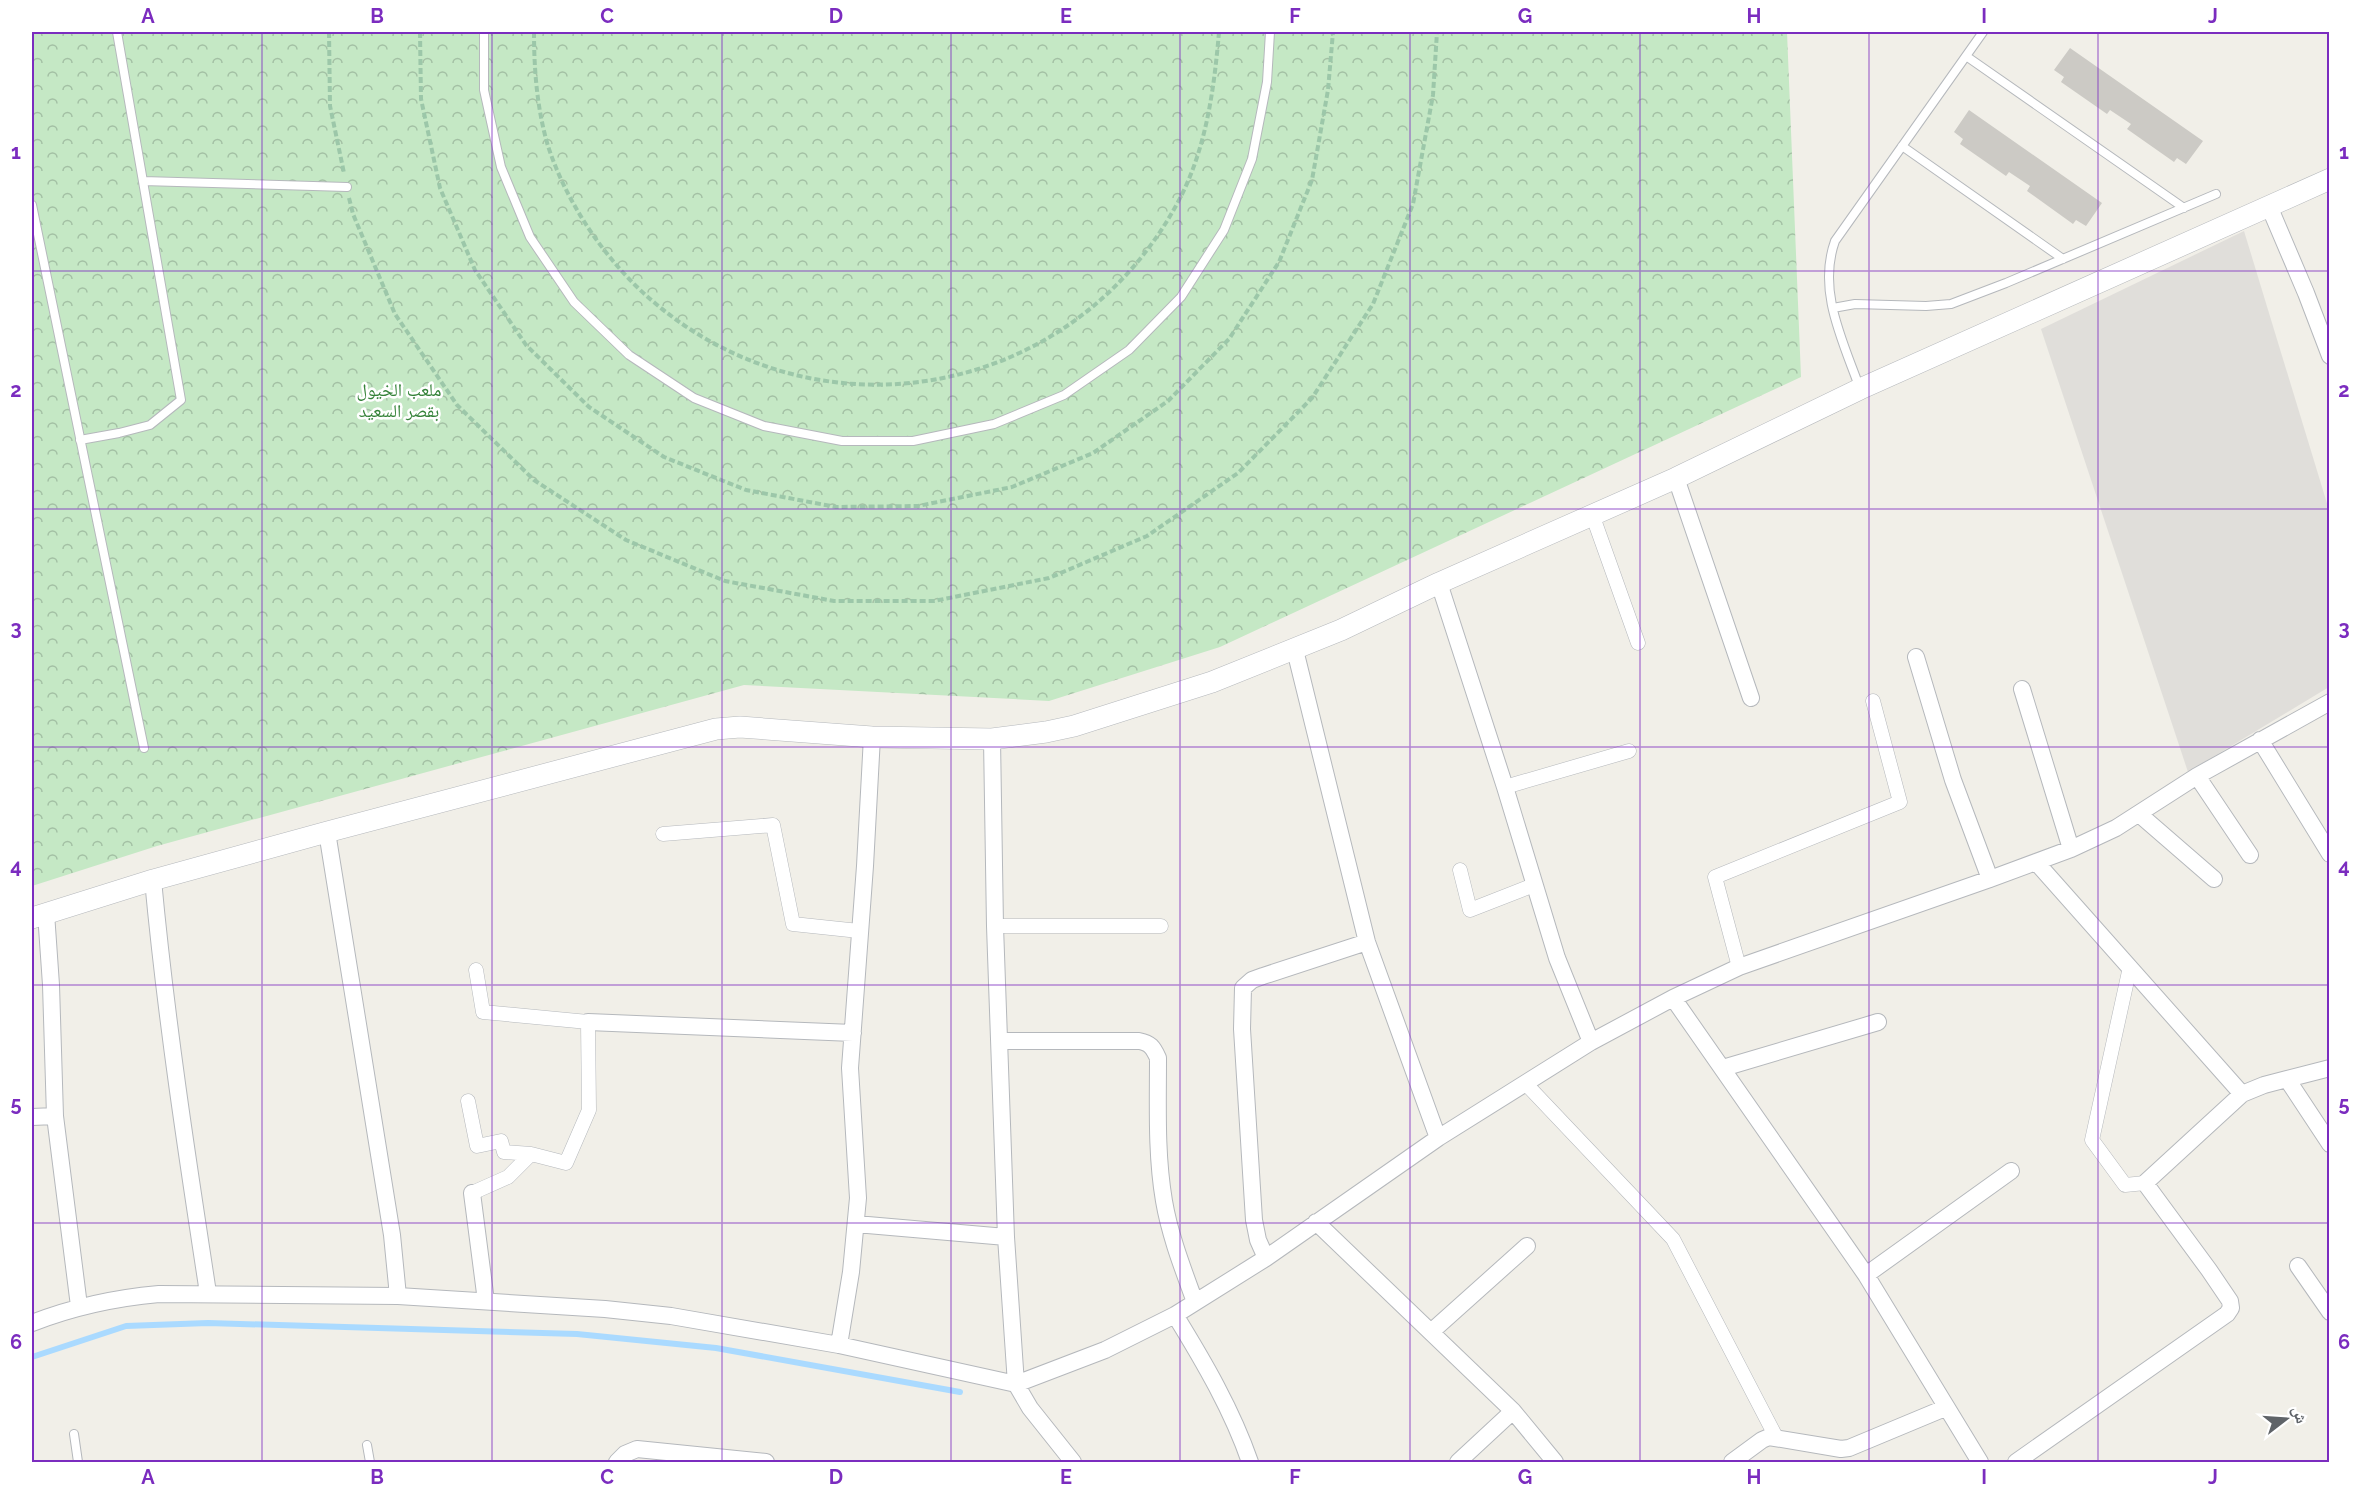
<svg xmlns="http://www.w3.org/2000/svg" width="2361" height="1494" font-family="Raleway,'Noto Naskh Arabic',sans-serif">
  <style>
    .industrial { fill: #e0deda }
    .park { fill: url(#park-crowns) }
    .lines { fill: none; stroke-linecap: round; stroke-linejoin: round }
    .stream { stroke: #aadaff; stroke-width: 6 }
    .building { fill: #cccac5 }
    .service-casing { stroke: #b5b8bc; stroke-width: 10 }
    .pedestrian-casing { stroke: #b5b8bc; stroke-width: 15 }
    .minor-casing { stroke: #b5b8bc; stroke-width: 18 }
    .tertiary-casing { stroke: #b5b8bc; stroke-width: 22 }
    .path { stroke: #9cc7a9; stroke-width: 4; stroke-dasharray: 6 3; stroke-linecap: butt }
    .service { stroke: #fff; stroke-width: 8 }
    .pedestrian { stroke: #fff; stroke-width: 14 }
    .minor { stroke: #fff; stroke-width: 16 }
    .tertiary { stroke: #fff; stroke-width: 21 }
    .grid { fill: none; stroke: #7b2cbf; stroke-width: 1.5; stroke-opacity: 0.55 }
    .labels { text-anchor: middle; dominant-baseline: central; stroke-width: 5; stroke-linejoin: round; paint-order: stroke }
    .park-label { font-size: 18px; fill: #348238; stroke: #fff }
    .neatline { fill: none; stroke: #7b2cbf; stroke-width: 2 }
    .grid-label { font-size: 20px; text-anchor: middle; font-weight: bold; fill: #7b2cbf }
  </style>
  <defs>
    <pattern id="park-crowns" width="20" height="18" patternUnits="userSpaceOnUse" patternTransform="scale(1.5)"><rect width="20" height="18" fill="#c5e8c5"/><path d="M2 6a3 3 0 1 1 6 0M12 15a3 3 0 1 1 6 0" fill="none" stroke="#a3c0a4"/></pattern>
  </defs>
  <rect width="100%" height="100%" fill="#f1efe8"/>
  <!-- industrial -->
  <path class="industrial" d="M2244 231 2329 510V687L2188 772 2041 329Z"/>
  <!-- park -->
  <path class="park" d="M32 32H1787L1801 377 1220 647 1049 701 744 685 157 846 32 886Z"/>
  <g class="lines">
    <!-- stream -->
    <path class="stream" d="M32 1357 126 1326 208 1323 577 1334 716 1348 960 1392"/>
  </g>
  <!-- building -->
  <path class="building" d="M2070 48 2203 141 2186 164 2177 158 2174 162 2127 129 2131 124 2110 110 2107 114 2061 82 2064 77 2054 70Z
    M1969 110 2102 203 2086 226 2076 220 2073 224 2027 191 2030 186 2009 172 2006 176 1960 144 1963 139 1954 132Z"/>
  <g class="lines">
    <!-- service casing -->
    <g class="service-casing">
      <path id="service" d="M484 32V90L501 167 530 237 574 302 629 355 694 398 764 426 842 441H913L994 424 1064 395 1129 350 1181 297 1224 230 1252 159 1267 82 1270 32
        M1966 56 2184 208
        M1902 146 2063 259
        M143 181 347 187
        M32 205 144 748
        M1833 308 1855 304 1926 306 1951 304 2006 283 2216 194
        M1860 389C1843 341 1817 291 1835 241L1983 32
        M80 440 119 433 150 425 181 400 117 32
        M74 1434 78 1462
        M367 1445 370 1462"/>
    </g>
    <!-- pedestrian casing -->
    <g class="pedestrian-casing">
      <path id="pedestrian" d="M1592 514 1638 643
        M1505 787 1629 751
        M663 834 773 825 793 924 859 931
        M1460 870 1470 910 1534 885
        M995 926H1161
        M1739 967 1715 877 1900 802 1873 701
        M2130 967 2092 1140 2125 1185 2145 1183
        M476 970 483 1012 588 1022 589 1110 566 1163 531 1154
        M1525 1083 1673 1239 1776 1437
        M468 1101 477 1146 501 1141 504 1152 531 1154 508 1177 472 1193"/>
    </g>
    <!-- minor casing -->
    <g class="minor-casing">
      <path id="minor" d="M2269 206 2306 293 2330 356
        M1676 478 1751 698
        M1439 583 1505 787 1557 958 1591 1042
        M1295 650 1367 942 1438 1138
        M1916 657 1953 780 1990 879
        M2022 689 2071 849
        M992 739 995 926 1006 1237 1016 1384 1030 1408 1073 1462
        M2260 740 2330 854
        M2197 776 2250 855
        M2139 814 2214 879
        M327 832 392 1235 398 1296
        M2036 862 2242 1094
        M153 880C166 1019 187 1156 208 1293
        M46 913 51 985 55 1116 79 1306
        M1673 998 1866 1275 1980 1462
        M588 1022 853 1033
        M1000 1041H1139C1150 1043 1153 1047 1158 1058 1158 1106 1156 1154 1164 1201 1170 1236 1183 1269 1195 1302
        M1723 1068 1878 1022
        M2287 1079 2330 1068
        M32 1117 55 1116
        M472 1193 486 1301
        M1316 1222 1513 1411 1555 1462
        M856 1224 1006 1237
        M1266 1258 1258 1240 1254 1220 1242 1029 1243 988 1252 980 1263 976 1367 942
        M2298 1266 2330 1312
        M1866 1275 2011 1171
        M1175 1315C1204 1362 1232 1410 1250 1462
        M32 1323C73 1307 114 1298 159 1294L398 1296 605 1309 671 1316 839 1345 1016 1384 1105 1350 1175 1315 1266 1258 1438 1138 1591 1042 1673 998 1739 967 1990 879 2071 849 2116 828 2197 776 2330 702
        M1431 1332 1527 1246
        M839 1345 851 1272 858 1198 850 1068 865 866 872 737
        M617 1462 625 1454 637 1449 766 1462
        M1458 1462 1513 1411
        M1732 1462 1762 1440 1769 1437 1841 1449 1849 1448 1945 1408
        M2016 1462 2227 1314 2231 1308 2230 1301 2209 1270 2145 1183 2242 1094 2264 1085 2287 1079 2330 1144"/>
    </g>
    <!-- tertiary casing -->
    <g class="tertiary-casing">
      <path id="tertiary" d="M32 918 153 880 327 832 716 729 740 727 872 737 992 739 1046 732 1074 726 1212 682 1341 630 1439 583 1676 478 1860 389 2330 179"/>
    </g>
    <!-- path -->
    <path class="path" d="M329 32 330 106 344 173
      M420 32 421 99 440 188 475 270 526 345 589 407 664 457 746 490 836 507 918 506 1012 487 1093 453 1168 401 1229 339 1279 262 1312 180 1328 90 1333 32
      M534 32C534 70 537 109 548 146 565 198 597 247 635 285 801 447 1068 406 1178 202 1206 150 1214 90 1219 32
      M349 198 353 214 395 314 457 405 534 480 626 540 725 581 834 601H934L1049 578 1147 536 1238 473 1312 398 1373 304 1413 204 1433 95 1437 32"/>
    <!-- service -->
    <use href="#service" class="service"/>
    <!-- pedestrian -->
    <use href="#pedestrian" class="pedestrian"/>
    <!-- minor -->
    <use href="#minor" class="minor"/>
    <!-- tertiary -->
    <use href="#tertiary" class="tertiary"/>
  </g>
  <!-- grid -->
  <path class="grid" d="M262 32V1462M492 32V1462M722 32V1462M951 32V1462M1180 32V1462M1410 32V1462M1640 32V1462M1869 32V1462M2098 32V1462M32 271H2330M32 509H2330M32 747H2330M32 985H2330M32 1223H2330"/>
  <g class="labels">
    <!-- park labels -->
    <g class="park-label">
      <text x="399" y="389">ملعب الخيول<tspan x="399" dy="21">بقصر السعيد</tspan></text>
    </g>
  </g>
  <!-- border -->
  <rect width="2361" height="1494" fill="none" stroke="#ffffff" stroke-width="66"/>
  <!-- north arrow -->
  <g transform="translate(2286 1419) rotate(73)" stroke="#ffffff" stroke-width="4.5" paint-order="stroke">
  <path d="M0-4.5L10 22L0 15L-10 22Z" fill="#5f6368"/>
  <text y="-9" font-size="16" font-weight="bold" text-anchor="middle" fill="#5f6368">ش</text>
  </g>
  <rect x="33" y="33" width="2295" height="1428" class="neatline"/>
  <g class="grid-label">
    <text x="148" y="23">A</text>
    <text x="377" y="23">B</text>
    <text x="607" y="23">C</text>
    <text x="836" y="23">D</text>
    <text x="1066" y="23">E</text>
    <text x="1295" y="23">F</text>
    <text x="1525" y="23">G</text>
    <text x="1754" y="23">H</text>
    <text x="1984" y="23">I</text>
    <text x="2213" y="23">J</text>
    <text x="16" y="159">1</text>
    <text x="2344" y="159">1</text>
    <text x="16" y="397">2</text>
    <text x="2344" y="397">2</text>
    <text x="16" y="635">3</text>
    <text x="2344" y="635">3</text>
    <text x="16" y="873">4</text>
    <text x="2344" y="873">4</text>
    <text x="16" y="1111">5</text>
    <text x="2344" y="1111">5</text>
    <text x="16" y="1349">6</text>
    <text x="2344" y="1349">6</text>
    <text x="148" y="1484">A</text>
    <text x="377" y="1484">B</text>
    <text x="607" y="1484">C</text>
    <text x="836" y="1484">D</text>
    <text x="1066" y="1484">E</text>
    <text x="1295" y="1484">F</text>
    <text x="1525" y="1484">G</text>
    <text x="1754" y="1484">H</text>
    <text x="1984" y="1484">I</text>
    <text x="2213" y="1484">J</text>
  </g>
</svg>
